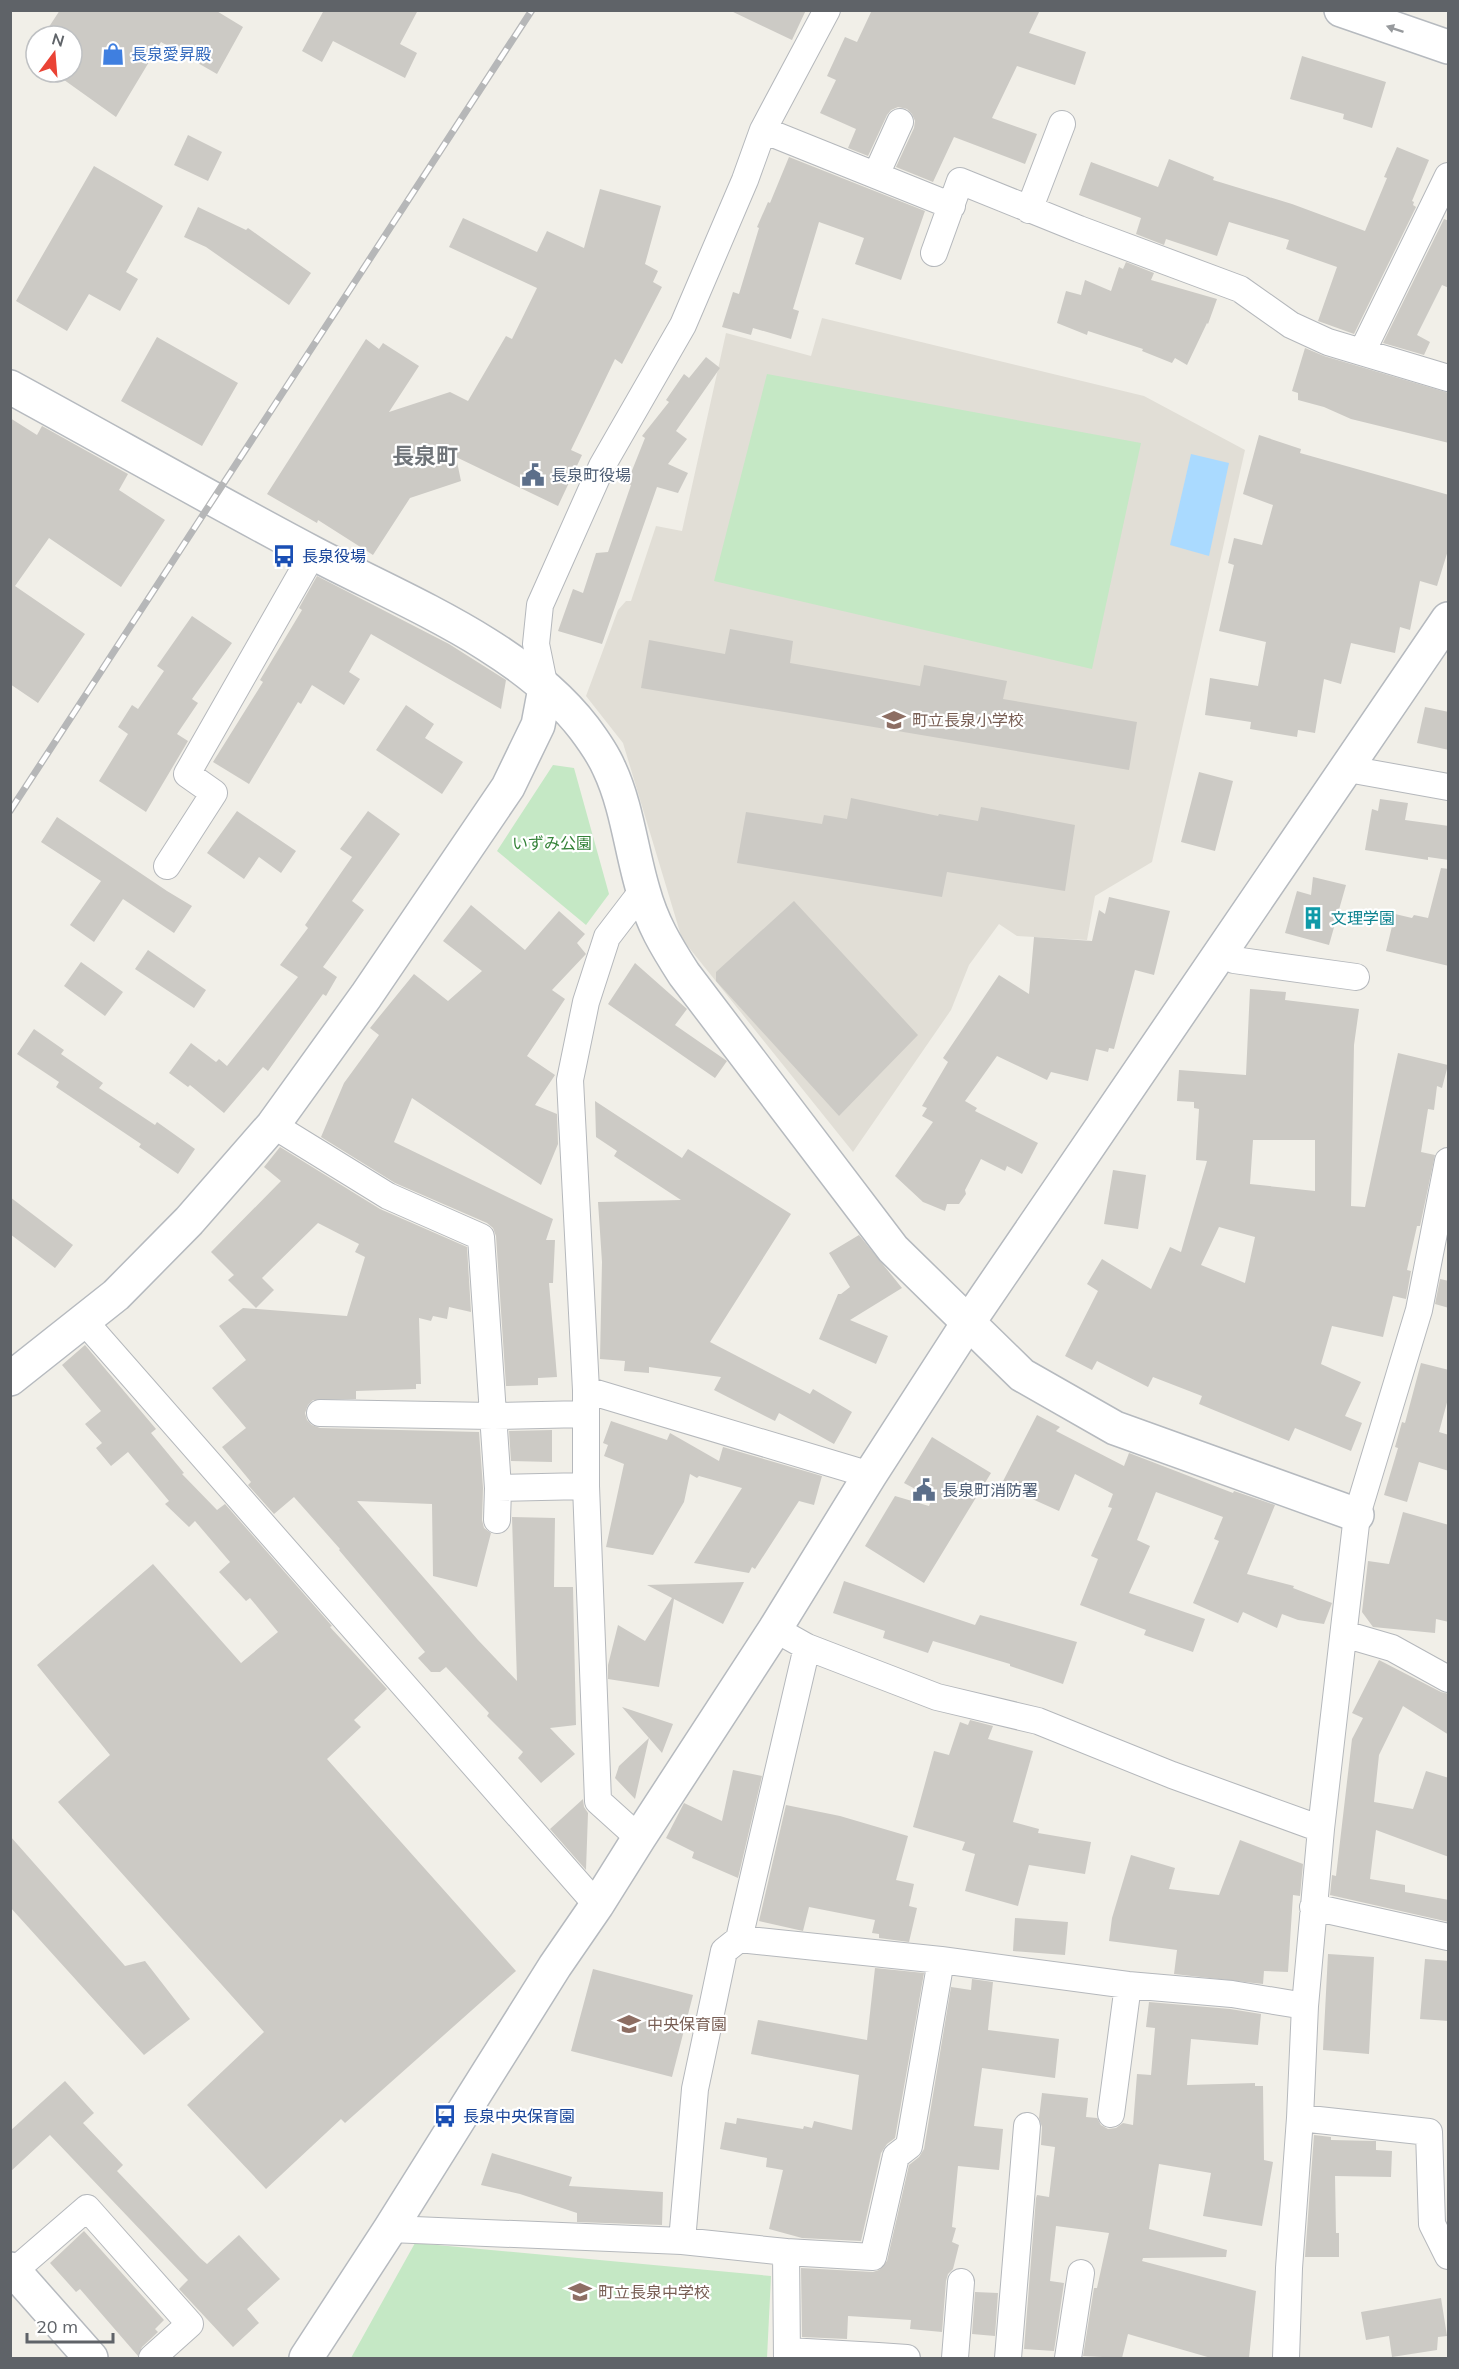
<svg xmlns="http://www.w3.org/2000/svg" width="1459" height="2369" font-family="Mulish,'Noto Sans JP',sans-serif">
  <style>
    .education { fill: #e1ded6 }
    .green { fill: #c5e8c5 }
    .water { fill: #aadaff }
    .building { fill: #cccac5; fill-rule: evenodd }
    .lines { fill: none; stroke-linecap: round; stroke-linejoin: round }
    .street-casing { stroke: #b5b8bc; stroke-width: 28 }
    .secondary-casing { stroke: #b6babf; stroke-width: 36 }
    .street { stroke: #fff; stroke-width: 26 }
    .secondary { stroke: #fff; stroke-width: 33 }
    .rail-casing { stroke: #b6b7b8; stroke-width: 7 }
    .rail { stroke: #fff; stroke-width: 4.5; stroke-dasharray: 14; stroke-linecap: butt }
    .oneway { fill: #979a9d }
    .labels { text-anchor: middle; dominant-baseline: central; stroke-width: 4.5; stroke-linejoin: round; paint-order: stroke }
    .shop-label { font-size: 16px; fill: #366cbe; stroke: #fff; text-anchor: start }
    .service-label { font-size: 16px; fill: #4e5e75; stroke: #fff; text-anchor: start }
    .transit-label { font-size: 16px; fill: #164399; stroke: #fff; text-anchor: start }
    .education-label { font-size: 16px; fill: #785e54; stroke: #fff; text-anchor: start }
    .park-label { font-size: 16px; fill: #348238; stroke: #fff }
    .culture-label { font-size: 16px; fill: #0d838f; stroke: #fff; text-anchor: start }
    .district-label { font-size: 22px; font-weight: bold; fill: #70757a; stroke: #fff }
  </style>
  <rect width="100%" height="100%" fill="#f1efe8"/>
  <!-- education -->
  <path class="education" d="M822 318 1144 396 1245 450 1152 862 1095 896 1087 940 1017 936 999 924 969 965 951 1010 853 1152 682 939 623 743 586 696 618 610 626 601H631L656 526 682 531 726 333 811 356Z"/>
  <!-- green -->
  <path class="green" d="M767 374 1141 443 1092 669 714 581Z
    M553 765 574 768 609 894 586 925 497 851Z
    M415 2243 771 2276 767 2358H351Z"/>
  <!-- water -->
  <path class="water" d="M1191 454 1229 463 1209 556 1170 545Z"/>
  <!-- building -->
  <path class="building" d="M60 10H215L243 27 217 74 161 42 116 117 53 72H72V36H43Z
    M324 10H418L400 44 417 53 405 78 333 41 322 62 302 51Z
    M729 10H806L792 40Z
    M872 10H1040L1029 33 1086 52 1075 85 1017 66 992 118 1037 134 1025 164 954 137 933 182 896 167 914 128 915 121 912 114 907 109 898 107 891 110 887 115 868 156 848 148 856 129 820 113 836 80 827 76 845 37 857 42Z
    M1302 56 1386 82 1372 128 1343 119 1344 114 1290 99Z
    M188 135 222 152 208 181 174 165Z
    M1397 147 1429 160 1412 201 1414 202 1413 205 1416 207 1354 334 1318 321 1337 267 1286 249 1289 240 1229 222 1217 256 1166 239 1164 245 1136 234 1141 218 1079 195 1091 162 1158 187 1169 159 1214 177 1213 180 1292 204 1365 231 1387 178 1384 177Z
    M789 157 925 211 901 280 855 264 864 238 819 222 793 309 799 311 791 339 753 328 751 335 722 327 733 292 739 294 759 228 757 227 768 202 770 203Z
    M94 166 163 206 126 272 138 279 120 311 89 294 67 331 16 301Z
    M600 189 661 206 645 264 658 271 653 282 662 287 622 364 615 359 571 450 582 455 558 506 456 457 461 481 410 498 373 555 318 520 317 523 267 494 366 339 379 349 383 343 419 366 389 412 450 392 468 401 506 336 512 339 537 288 449 247 463 218 537 252 547 231 584 248Z
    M198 207 246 230 248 228 311 273 289 305 206 247 184 237Z
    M1444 219 1449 221V288L1442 285 1417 335 1430 342 1424 355 1383 343Z
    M1126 262 1154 273 1151 280 1217 299 1208 324 1207 323 1187 365 1175 358 1172 363 1142 351 1143 349 1088 331 1087 335 1057 323 1066 291 1081 295 1085 280 1111 291 1119 267 1123 269Z
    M157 337 238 383 202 446 121 401Z
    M1305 348 1324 356 1449 393V443L1351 419 1324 407 1298 400V393L1292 391Z
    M706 357 720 368 676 431 687 439 668 464 688 473 678 493 657 487 602 644 558 631 573 589 583 593 596 553 608 552 631 485 627 483 645 438 642 436 669 402 666 400 684 374 689 378Z
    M10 418 37 435 42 426 128 474 119 490 165 520 121 587 49 538 15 586 85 634 38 703 10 684Z
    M1259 435 1301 449 1300 453 1449 495V547L1437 586 1420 581 1410 630 1400 627 1395 653 1351 643 1341 684 1324 679 1315 733 1298 730 1297 737 1250 729 1251 722 1205 715 1210 678 1258 686 1266 642 1219 631 1234 565 1228 563 1234 538 1262 545 1273 505 1243 494Z
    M317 576 449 644 506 680 501 709 371 634 349 672 360 679 344 705 312 685 301 704 298 702 249 784 213 762 263 682 260 680 302 610 299 608Z
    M192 616 232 643 192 699 198 703 177 734 188 741 146 812 99 781 128 734 118 727 132 705 138 709 164 671 157 666Z
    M730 629 793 641 790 663 920 686 924 665 1007 681 1003 699 1137 722 1129 770 641 688 649 640 725 654Z
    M406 705 434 724 425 738 463 762 442 794 376 750Z
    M1425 707 1449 712V750L1417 743Z
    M1199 772 1233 781 1215 851 1181 842Z
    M851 798 938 816 939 814 978 821 981 807 1075 825 1065 891 947 872 942 897 737 863 746 812 822 824 824 815 847 819Z
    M1380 799 1408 803 1405 820 1449 826V860L1428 857V860L1365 850 1372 809 1378 811Z
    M237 811 296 851 281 873 259 857 244 879 207 853Z
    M368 811 400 834 352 901 364 910 323 967 337 977 326 996 323 994 268 1071 263 1067 224 1113 190 1085 188 1087 169 1073 191 1043 216 1062 219 1059 227 1066 298 977 280 965 308 928 305 925 352 857 340 849Z
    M57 817 167 891 192 906 174 933 123 899 94 942 70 925 101 881 41 842Z
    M1441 868 1449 869V966L1386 951 1395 914 1412 918 1414 915 1428 918Z
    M1313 877 1346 885 1329 945 1285 933 1297 891 1311 895Z
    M1109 897 1170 911 1154 975 1135 970 1114 1049 1109 1048 1108 1052 1096 1049 1088 1081 1051 1072 1047 1080 997 1056 965 1101 977 1108 975 1111 1038 1143 1022 1174 1007 1166 1005 1171 981 1159 965 1190 966 1194 959 1204H947L945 1211 923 1202 895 1176 933 1122 922 1116 927 1108 922 1106 948 1062 943 1058 999 975 1029 994 1034 937 1092 941 1099 910 1105 914Z
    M794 901 918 1035 839 1116 716 981V972Z
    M471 905 525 950 559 911 585 934 577 943 586 954 552 990 565 999 527 1056 555 1075 535 1105 557 1114 558 1144 541 1185 412 1098 394 1142 553 1219 546 1240H555L553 1283H549L557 1377 538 1378V1385L506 1386 496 1236 493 1228 487 1223 395 1183 321 1137 344 1083 379 1035 370 1028 414 974 448 1001 482 971 443 941Z
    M148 950 206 990 194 1008 135 969Z
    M81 962 123 992 105 1016 64 986Z
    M635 963 687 1009 675 1025 727 1061 715 1078 608 1004Z
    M1250 989 1286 992 1285 1000 1359 1009 1354 1045 1351 1206 1365 1207 1398 1053 1448 1065 1442 1088 1437 1086 1434 1110 1428 1109 1421 1152 1435 1155 1420 1226H1417L1407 1270 1411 1271 1406 1299 1393 1296 1383 1337 1332 1326 1321 1364 1361 1382 1345 1416 1362 1423 1351 1451 1295 1428 1289 1441 1199 1404 1202 1396 1153 1377 1148 1387 1097 1361 1092 1370 1065 1356 1098 1291 1087 1284 1102 1259 1151 1289 1170 1247 1181 1252 1207 1161 1196 1160 1199 1109 1194 1108V1102L1177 1101 1179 1070 1246 1075ZM1253 1140H1315V1191L1250 1184ZM1219 1227 1255 1237 1245 1283 1201 1265Z
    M34 1029 64 1050 61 1054 103 1083 99 1088 155 1125 157 1122 195 1149 178 1174 139 1147 141 1144 56 1087 59 1082 17 1054Z
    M595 1101 682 1158 688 1149 791 1214 710 1342 810 1394 813 1389 852 1412 834 1444 779 1413 775 1421 714 1390 721 1377 649 1367V1373L624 1371 625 1361 600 1359 602 1262 598 1202 681 1200 614 1156 617 1151 596 1137Z
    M280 1147 380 1209 467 1247 471 1312 449 1307 447 1319 433 1316 431 1321 419 1318 421 1384H416V1389L356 1391V1399L313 1400 308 1405 305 1413 307 1420 312 1425 320 1428 479 1432 483 1488 482 1520 484 1528 491 1533 477 1587 433 1576 432 1504 357 1501 478 1640 517 1681 512 1517 555 1518 554 1587H573L576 1725 550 1728 575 1754 541 1783 518 1758 523 1752 487 1716 489 1713 446 1667 440 1672H431L418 1658 425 1652 339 1550 340 1549 294 1497 274 1514 248 1485 251 1482 222 1447 246 1428 212 1388 246 1360 219 1326 243 1308 347 1316 365 1257 355 1252 359 1244 318 1223 262 1278 274 1290 256 1308 228 1280 234 1275 211 1252 281 1181 264 1167Z
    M1113 1170 1146 1175 1138 1229 1104 1224Z
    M10 1197 73 1245 55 1268 10 1234Z
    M859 1235 902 1288 850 1320 888 1336 876 1364 819 1339 838 1294H841L850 1287 829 1253Z
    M1440 1279 1449 1281V1308L1435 1304Z
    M85 1345 156 1429 151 1433 184 1473 182 1474 217 1510 225 1504 325 1618 332 1626 330 1627 387 1689 354 1720 361 1727 327 1759 516 1971 345 2123 341 2119 266 2189 187 2105 264 2032 58 1802 110 1755 37 1665 153 1564 241 1663 278 1632 250 1598 246 1601 219 1572 230 1562 195 1521 189 1527 165 1504 169 1501 128 1452 111 1466 96 1448 102 1443 85 1424 101 1411 62 1365Z
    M1421 1363 1449 1370V1395L1439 1432 1449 1435V1471L1419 1462 1407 1502 1384 1495 1398 1448 1395 1447 1402 1422 1405 1423Z
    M1037 1415 1060 1427 1056 1431 1124 1466 1129 1453 1233 1493 1234 1491 1275 1505 1247 1574 1294 1586 1293 1588 1332 1603 1324 1624 1298 1620 1282 1614 1277 1628 1243 1612 1238 1623 1193 1603 1219 1541 1214 1539 1223 1517 1156 1492 1137 1540 1150 1546 1129 1593 1205 1619 1193 1652 1144 1635 1146 1630 1080 1605 1098 1559 1091 1556 1112 1508 1108 1507 1113 1494 1075 1474 1059 1511 1001 1485Z
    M611 1421 667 1440 670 1433 719 1461 723 1447 822 1476 814 1505 799 1501 755 1569 752 1567 749 1573 694 1563 742 1488 699 1476 697 1478 690 1474 684 1502 653 1555 606 1547 624 1464 604 1456 608 1445 603 1443Z
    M552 1430V1462L511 1461 509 1431Z
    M932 1437 991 1473 924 1583 865 1546 895 1496 929 1506 932 1498 904 1483Z
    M1403 1512 1449 1525V1622L1436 1619 1435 1633 1373 1627 1362 1612 1368 1561 1389 1564Z
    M844 1581 975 1625 980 1615 1077 1642 1063 1684 1010 1666V1664L933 1641 928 1653 883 1638 885 1631 833 1613Z
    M744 1582 723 1624 674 1599 659 1687 608 1679V1665L618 1625 645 1641 672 1598 647 1585Z
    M1379 1660 1441 1692 1449 1694V1735L1403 1706 1379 1755 1374 1802 1413 1809 1426 1771 1449 1778V1857L1376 1830 1370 1879 1405 1885V1892L1449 1900V1922L1330 1895 1332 1875 1336 1876 1352 1739 1363 1718 1352 1713Z
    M622 1707 673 1724 662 1753 649 1738 635 1799 615 1778 619 1766 649 1738Z
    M970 1720 993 1726 988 1739 1033 1751 1013 1822 1039 1829 1038 1833 1091 1842 1085 1874 1029 1865 1018 1906 965 1891 975 1854 962 1850 965 1842 913 1827 934 1751 949 1755 960 1722 968 1725Z
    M733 1770 762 1776 738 1878 692 1858 694 1852 666 1838 684 1803 722 1821Z
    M583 1799 584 1807 588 1813 586 1870 550 1829Z
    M786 1805 840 1816 908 1836 896 1880 914 1884 909 1906 917 1908 909 1942 879 1938V1934L872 1933 875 1920 809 1907 803 1931 759 1921Z
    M10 1836 125 1966 145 1961 190 2019 144 2055 10 1907Z
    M1240 1840 1303 1864 1300 1896 1293 1895 1288 1972 1264 1971 1263 1984 1174 1974 1177 1950 1109 1941 1112 1918 1131 1855 1175 1868 1169 1889 1219 1895Z
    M1015 1918 1068 1922 1065 1955 1013 1951Z
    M1328 1954 1374 1957 1369 2054 1323 2050Z
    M1425 1959 1449 1961V2021L1420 2019Z
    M875 1968 924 1973 895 2138 887 2144 881 2153 861 2241 802 2238 769 2229 783 2170 766 2167 767 2158 720 2149 725 2122 736 2124 737 2118 803 2129 804 2126 812 2128 814 2121 852 2130 859 2075 751 2054 758 2020 867 2040Z
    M593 1969 693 1995 672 2077 571 2051Z
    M972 1979 993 1982 988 2030 1059 2039 1055 2078 982 2068 974 2126 1003 2129 999 2170 958 2166 952 2227 956 2228 952 2242 959 2245 953 2269 948 2274 946 2281 942 2332 910 2329 911 2320 848 2316 847 2339 802 2337 801 2268 873 2272 879 2270 887 2261 909 2165 919 2157 924 2149 951 1987 971 1990Z
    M1149 2002 1230 2009 1261 2014 1258 2045 1191 2039 1187 2085 1255 2083V2086H1263L1264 2160 1273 2162 1262 2226 1203 2216 1211 2173 1159 2164 1149 2229 1227 2250 1226 2257 1143 2258 1142 2261 1256 2291 1249 2358H1211L1128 2334 1122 2358 1083 2356 1094 2288H1097L1109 2233 1056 2226 1050 2281 1064 2283 1054 2351 1024 2349 1036 2198 1037 2195 1049 2197 1055 2147 1041 2145 1042 2127 1039 2118 1042 2093 1088 2098 1086 2117 1097 2118 1101 2125 1108 2129 1116 2128 1123 2123 1133 2125 1137 2074 1151 2075 1155 2028 1146 2027Z
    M65 2081 94 2113 83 2123 123 2165 117 2171 200 2258 207 2264 239 2235 280 2279 247 2309 259 2323 233 2347 179 2289 188 2280 50 2135 10 2172V2131Z
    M1314 2135 1331 2137V2140L1376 2141V2150L1392 2151 1391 2177 1335 2176 1336 2233H1339V2257H1305Z
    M492 2153 572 2177 569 2186 663 2192 662 2225 577 2222V2213L520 2194 481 2185Z
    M84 2231 164 2320 155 2329 158 2332 142 2347 138 2356 80 2289 76 2292 50 2263Z
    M975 2292 998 2293 995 2336 972 2334Z
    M1441 2298 1447 2336 1438 2337 1437 2350 1392 2357 1389 2336 1366 2340 1361 2312Z"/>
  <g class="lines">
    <!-- street casing -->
    <g class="street-casing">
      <path id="street" d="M763 130 952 206
        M876 175 900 122
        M1029 210 1062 124
        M934 253 960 181 1079 229 1240 289 1291 325 1328 342 1448 378
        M1362 352 1448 176
        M545 688 536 644 540 605 602 466 683 325 745 180 763 130 827 10
        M1348 769 1448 787
        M167 866 214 793 187 774 313 553
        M1234 960 1356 977
        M273 1125 388 1196 481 1237 498 1488 497 1520
        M85 1322 597 1905
        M586 1390 870 1475
        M320 1413 493 1416 586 1414
        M498 1488 586 1486
        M775 1629 807 1647 937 1697 1038 1721 1172 1775 1321 1829
        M1344 1634 1392 1648 1448 1679
        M639 1838 598 1801 586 1486V1390L570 1080 586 1002 607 937 643 890
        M1313 1907 1448 1937
        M739 1939 807 1647
        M1111 2114 1128 1985
        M1300 2118 1429 2132 1432 2224 1448 2256
        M390 2229 682 2241 786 2252 787 2358
        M682 2241 695 2089 724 1951 739 1939 941 1960 1128 1985 1232 1994 1305 2006
        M786 2252 873 2257 896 2156 909 2146 941 1960
        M14 2271 87 2208 190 2324 152 2358
        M788 2351 878 2356
        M878 2358V2356L907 2358
        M955 2358 961 2282
        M1008 2358 1027 2126
        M1068 2358 1081 2273
        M1286 2358 1289 2268 1300 2118 1305 2006 1321 1829 1357 1515 1419 1310 1448 1161"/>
    </g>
    <!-- secondary casing -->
    <g class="secondary-casing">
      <path id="secondary" d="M1341 10 1448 47
        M10 387C111 442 211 499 313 553 402 600 521 646 584 728 593 740 603 754 609 768 627 806 631 850 643 890 652 923 666 946 684 974L893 1249 1022 1375 1115 1428 1357 1515
        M10 1379 116 1295 189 1221 273 1125 366 996 508 787 538 725 545 688
        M10 2269 14 2271 91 2358
        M306 2358 390 2229 555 1966 597 1905 639 1838 775 1629 870 1475 968 1323 1448 619"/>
    </g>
    <!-- street -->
    <use href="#street" class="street"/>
    <!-- secondary -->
    <use href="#secondary" class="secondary"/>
    <!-- rail casing -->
    <g class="rail-casing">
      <path id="rail" d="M10 811 532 10"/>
    </g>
    <!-- rail -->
    <use href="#rail" class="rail"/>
  </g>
  <!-- one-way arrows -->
  <defs><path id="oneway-solid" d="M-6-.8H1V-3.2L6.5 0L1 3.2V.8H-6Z" transform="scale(1.5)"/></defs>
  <use class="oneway" href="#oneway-solid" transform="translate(1395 29) rotate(-161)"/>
  <!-- icons -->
  <defs>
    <g id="shop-bare" transform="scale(1.8)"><path d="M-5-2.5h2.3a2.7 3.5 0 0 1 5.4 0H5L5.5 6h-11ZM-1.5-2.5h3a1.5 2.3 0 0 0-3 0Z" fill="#3f7fe0" stroke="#fff" stroke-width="2.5" paint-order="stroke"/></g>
    <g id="civic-bare" transform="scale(1.8)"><path d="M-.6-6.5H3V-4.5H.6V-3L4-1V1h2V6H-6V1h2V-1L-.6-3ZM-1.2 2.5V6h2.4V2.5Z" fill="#5c6f8a" stroke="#fff" stroke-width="2.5" paint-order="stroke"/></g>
    <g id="bus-bare" transform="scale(1.8)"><path d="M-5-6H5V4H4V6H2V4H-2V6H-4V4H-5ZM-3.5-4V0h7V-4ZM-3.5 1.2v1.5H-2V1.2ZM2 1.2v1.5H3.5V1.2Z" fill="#1a4fb4" stroke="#fff" stroke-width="2.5" paint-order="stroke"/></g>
    <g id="school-bare" transform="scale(1.8)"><path d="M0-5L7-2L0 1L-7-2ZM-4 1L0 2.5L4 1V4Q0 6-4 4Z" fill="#8d6e63" stroke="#fff" stroke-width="2.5" paint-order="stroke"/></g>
    <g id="building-bare" transform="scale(1.8)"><path d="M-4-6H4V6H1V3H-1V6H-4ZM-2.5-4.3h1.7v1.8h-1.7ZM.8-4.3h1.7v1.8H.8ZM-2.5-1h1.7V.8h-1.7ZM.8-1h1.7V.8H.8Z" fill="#0f9aa8" stroke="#fff" stroke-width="2.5" paint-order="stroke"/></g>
  </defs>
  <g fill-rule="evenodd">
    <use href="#shop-bare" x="113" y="54"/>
    <use href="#civic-bare" x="533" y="475"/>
    <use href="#bus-bare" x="284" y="556"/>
    <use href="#school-bare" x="894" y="720"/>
    <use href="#building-bare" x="1313" y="918"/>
    <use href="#civic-bare" x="924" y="1490"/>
    <use href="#school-bare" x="629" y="2024"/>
    <use href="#bus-bare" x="445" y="2116"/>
    <use href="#school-bare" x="580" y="2292"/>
  </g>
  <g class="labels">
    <!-- shop labels -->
    <g class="shop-label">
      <text x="131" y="54">長泉愛昇殿</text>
    </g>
    <!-- service labels -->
    <g class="service-label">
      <text x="551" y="475">長泉町役場</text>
      <text x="942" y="1490">長泉町消防署</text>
    </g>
    <!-- transit labels -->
    <g class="transit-label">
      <text x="302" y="556">長泉役場</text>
      <text x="463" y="2116">長泉中央保育園</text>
    </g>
    <!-- education labels -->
    <g class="education-label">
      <text x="912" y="720">町立長泉小学校</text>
      <text x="647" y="2024">中央保育園</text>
      <text x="598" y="2292">町立長泉中学校</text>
    </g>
    <!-- park labels -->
    <g class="park-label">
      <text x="552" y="843">いずみ公園</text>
    </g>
    <!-- culture labels -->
    <g class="culture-label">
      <text x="1331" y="918">文理学園</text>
    </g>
    <!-- district labels -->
    <g class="district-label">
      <text x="425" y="456">長泉町</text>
    </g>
  </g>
  <!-- border -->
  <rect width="1459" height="2369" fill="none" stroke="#5f6368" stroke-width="24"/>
  <!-- north arrow -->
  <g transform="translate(54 54) rotate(16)"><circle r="28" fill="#ffffff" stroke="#bfc1c3" stroke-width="1.5"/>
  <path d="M0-4.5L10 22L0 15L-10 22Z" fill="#ea4335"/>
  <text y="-9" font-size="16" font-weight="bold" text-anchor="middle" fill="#5f6368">N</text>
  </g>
  <!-- scale -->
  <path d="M27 2333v9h86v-9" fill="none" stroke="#5f6368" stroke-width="3"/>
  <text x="36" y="2333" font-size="18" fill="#5f6368" stroke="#ffffff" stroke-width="4.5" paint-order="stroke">20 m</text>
</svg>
